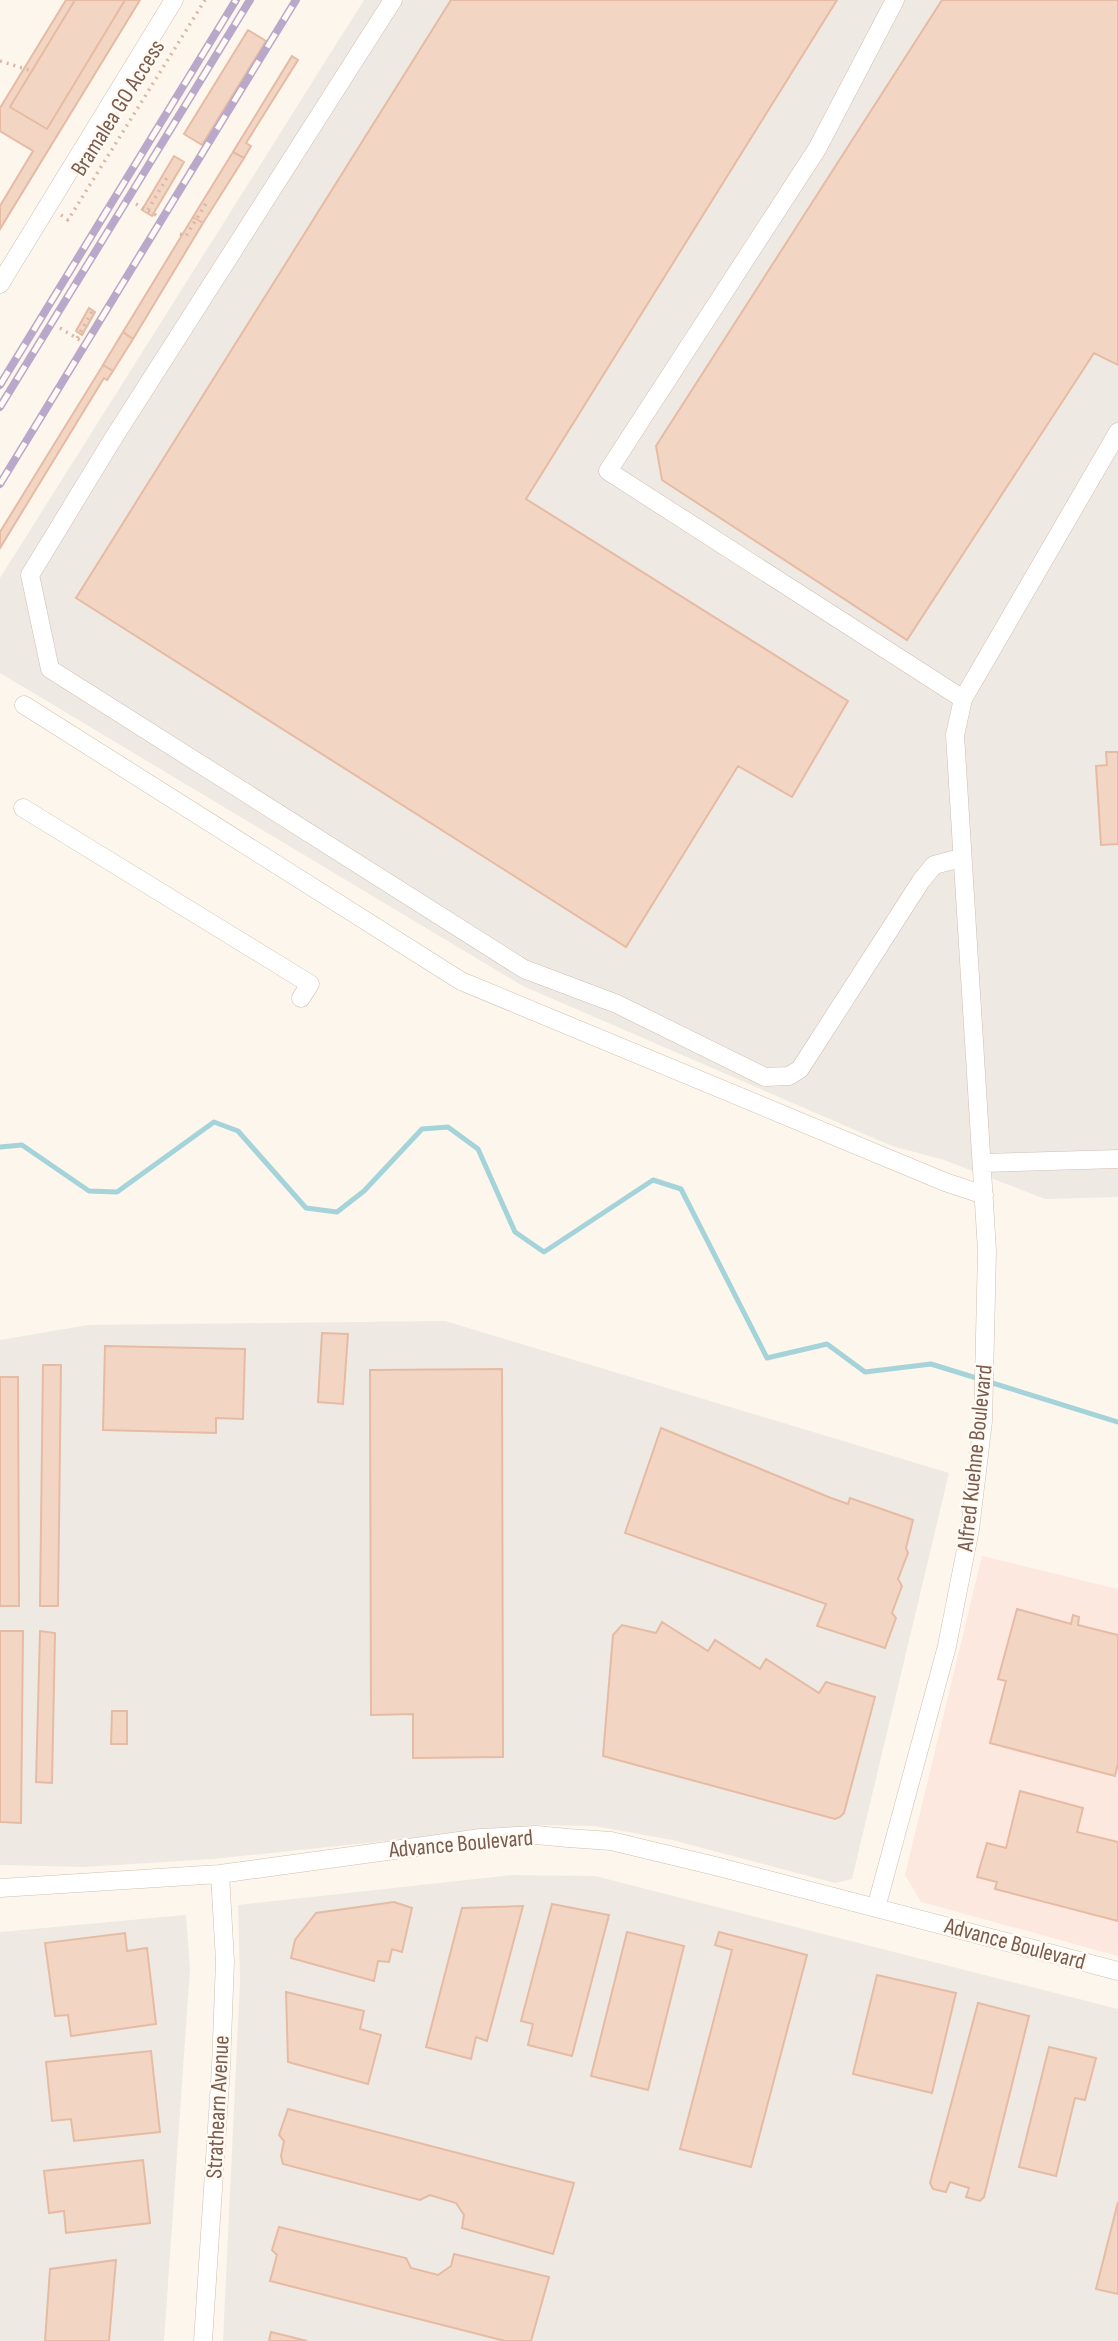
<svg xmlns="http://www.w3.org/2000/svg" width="1118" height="2341" font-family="'Sofia Sans Condensed',sans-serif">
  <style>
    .commercial { fill: #fde8e0 }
    .industrial { fill: #efe9e4 }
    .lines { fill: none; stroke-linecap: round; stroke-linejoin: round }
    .stream { stroke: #a5d3da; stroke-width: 5 }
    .building { fill: #f3d5c3; stroke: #e6bba3; stroke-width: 2 }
    .minor-casing { stroke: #d1beb0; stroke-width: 19 }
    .path { stroke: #d9b8a5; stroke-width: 3.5; stroke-dasharray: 2 5; stroke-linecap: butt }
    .minor { stroke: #fff; stroke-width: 18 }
    .rail-casing { stroke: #b9a8c9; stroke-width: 8 }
    .rail { stroke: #fffaf3; stroke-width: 5; stroke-dasharray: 16; stroke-linecap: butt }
    .labels { text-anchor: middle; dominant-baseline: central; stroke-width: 5; stroke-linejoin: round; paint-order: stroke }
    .street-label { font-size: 23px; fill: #7a5c4d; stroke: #fffaf3 }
  </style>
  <rect width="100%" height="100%" fill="#fdf6ec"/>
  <!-- commercial -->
  <path class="commercial" d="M982 1556 1118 1589V1956L921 1902 905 1875Z"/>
  <!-- industrial -->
  <path class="industrial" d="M364 0H1118V1197L1045 1199 944 1160 892 1146 523 986 0 673V578Z
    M445 1321 949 1473 852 1879 835 1883 672 1840 595 1826 538 1825 213 1859 84 1867 0 1865V1340L88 1325Z
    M513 1875 595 1876 1118 2009V2341H223L240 1981 238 1905Z
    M186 1915 190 1969 164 2341H0V1932Z"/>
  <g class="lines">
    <!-- stream -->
    <path class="stream" d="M0 1147 22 1145 89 1191 117 1192 214 1122 238 1131 306 1208 337 1212 364 1191 422 1129 448 1127 478 1149 515 1232 544 1252 653 1180 681 1189 767 1358 827 1344 865 1372 931 1364 1118 1422"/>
  </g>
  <!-- building -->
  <path class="building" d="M66 0H75L10 107 47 129 125 0H140L0 229V206L33 151 0 131V108Z
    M75 0H125L47 129 10 107Z
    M451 0H837L526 499 848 701 792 797 738 766 626 947 76 598Z
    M942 0H1118V365L1094 353 907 640 662 480 656 446Z
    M248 30 266 41 202 145 184 134Z
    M292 56 298 60 246 143 251 146 244 158 233 152Z
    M233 152 244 158 203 223 193 217Z
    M174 156 184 162 152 216 142 210Z
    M193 217 203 223 133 339 123 332Z
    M89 308 95 312 82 335 76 331Z
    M123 332 133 339 113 371 103 365Z
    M103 365 113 371 107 380 104 378 0 548V532Z
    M1106 752H1118V844L1101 845 1096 766 1107 765Z
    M322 1333 348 1334 343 1404 318 1402Z
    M105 1346 245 1349 243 1419 216 1418V1433L103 1430Z
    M43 1365H61L58 1606H40Z
    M502 1369 503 1757 413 1758V1714L371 1715 370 1370Z
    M0 1377H18L19 1606H0Z
    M661 1428 831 1498 848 1504 850 1498 913 1520 906 1548 908 1553 898 1579 902 1586 892 1613 896 1618 885 1648 817 1626 826 1604 625 1533Z
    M1017 1609 1071 1624 1073 1615 1079 1617 1078 1625 1118 1635V1764L1115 1776 990 1743 1006 1681 998 1679Z
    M662 1622 708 1651 715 1640 760 1669 766 1659 819 1693 826 1682 875 1697 844 1813 840 1817 835 1819 603 1756 613 1635 622 1625 656 1633Z
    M0 1631H23L21 1823 0 1822Z
    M40 1631 55 1633 52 1783 36 1782Z
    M112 1711H127V1744H111Z
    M1020 1791 1083 1808 1077 1832 1118 1842V1921L995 1889 997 1882 977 1877 987 1843 1006 1848Z
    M394 1902 412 1908 402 1952 392 1949 389 1962 378 1961 374 1981 291 1958 295 1940 316 1913Z
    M552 1904 609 1915 572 2056 528 2045 533 2024 521 2021Z
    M523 1906 487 2041 476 2037 471 2059 426 2047 462 1908Z
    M627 1932 684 1946 648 2090 591 2076Z
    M719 1932 807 1955 751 2167 680 2149 732 1950 715 1945Z
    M125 1933 127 1951 147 1948 156 2024 71 2036 68 2015 55 2016 45 1943Z
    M877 1975 956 1993 932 2093 853 2074Z
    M286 1992 364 2011 360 2029 381 2035 368 2084 288 2062Z
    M978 2003 1029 2016 984 2197 980 2201 966 2197 969 2188 950 2182 946 2192 933 2189 930 2183Z
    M1049 2047 1096 2058 1085 2100 1075 2098 1056 2176 1019 2167Z
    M151 2051 160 2132 74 2141 71 2119 52 2121 46 2062Z
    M288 2109 574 2183 553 2254 462 2228 464 2215 456 2203 430 2195 420 2200 283 2164 281 2156 284 2141 279 2135Z
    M143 2160 150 2223 66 2233 64 2211 49 2213 44 2171Z
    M1118 2202V2294L1096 2289Z
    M279 2227 406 2258 411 2268 438 2275 451 2266 454 2254 549 2277 531 2341H505L270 2281 277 2255 272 2250Z
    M116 2260 109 2341H45L50 2269Z
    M271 2332 307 2341H269Z"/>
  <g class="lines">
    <!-- minor casing -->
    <g class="minor-casing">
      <path id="minor" d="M393 0 111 442 30 575 50 669 524 969 617 1004 765 1077 789 1076 800 1069 921 881 934 865 961 858
        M895 0 817 149 608 471 963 699
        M0 284 174 0
        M24 705 461 981 945 1182 984 1195
        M23 808 310 984 301 998
        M982 1163 1118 1159
        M0 1888 220 1874 481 1838 536 1835 568 1838 611 1841 715 1866 1118 1971
        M876 1908 947 1646 970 1529 983 1421 987 1251 955 735 963 699 1118 432
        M203 2341 221 2067 225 1961 220 1874"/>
    </g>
    <!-- path -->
    <path class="path" d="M0 61 32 71
      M136 204 159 217
      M148 210 169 174
      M61 215 68 220 205 0
      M180 234 186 236 208 200
      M60 328 83 342
      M77 338 94 308"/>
    <!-- minor -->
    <use href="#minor" class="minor"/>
    <!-- rail casing -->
    <g class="rail-casing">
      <path id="rail" d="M0 385 236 0
        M0 407 250 0
        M0 484 296 0"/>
    </g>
    <!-- rail -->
    <use href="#rail" class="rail"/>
  </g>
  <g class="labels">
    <!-- street labels -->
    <g class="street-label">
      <text transform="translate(118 108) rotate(-58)">Bramalea GO Access</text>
      <text transform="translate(975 1458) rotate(-84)">Alfred Kuehne Boulevard</text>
      <text transform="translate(461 1844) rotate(-5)">Advance Boulevard</text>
      <text transform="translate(1015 1944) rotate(15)">Advance Boulevard</text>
      <text transform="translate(218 2107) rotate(-87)">Strathearn Avenue</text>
    </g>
  </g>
</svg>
